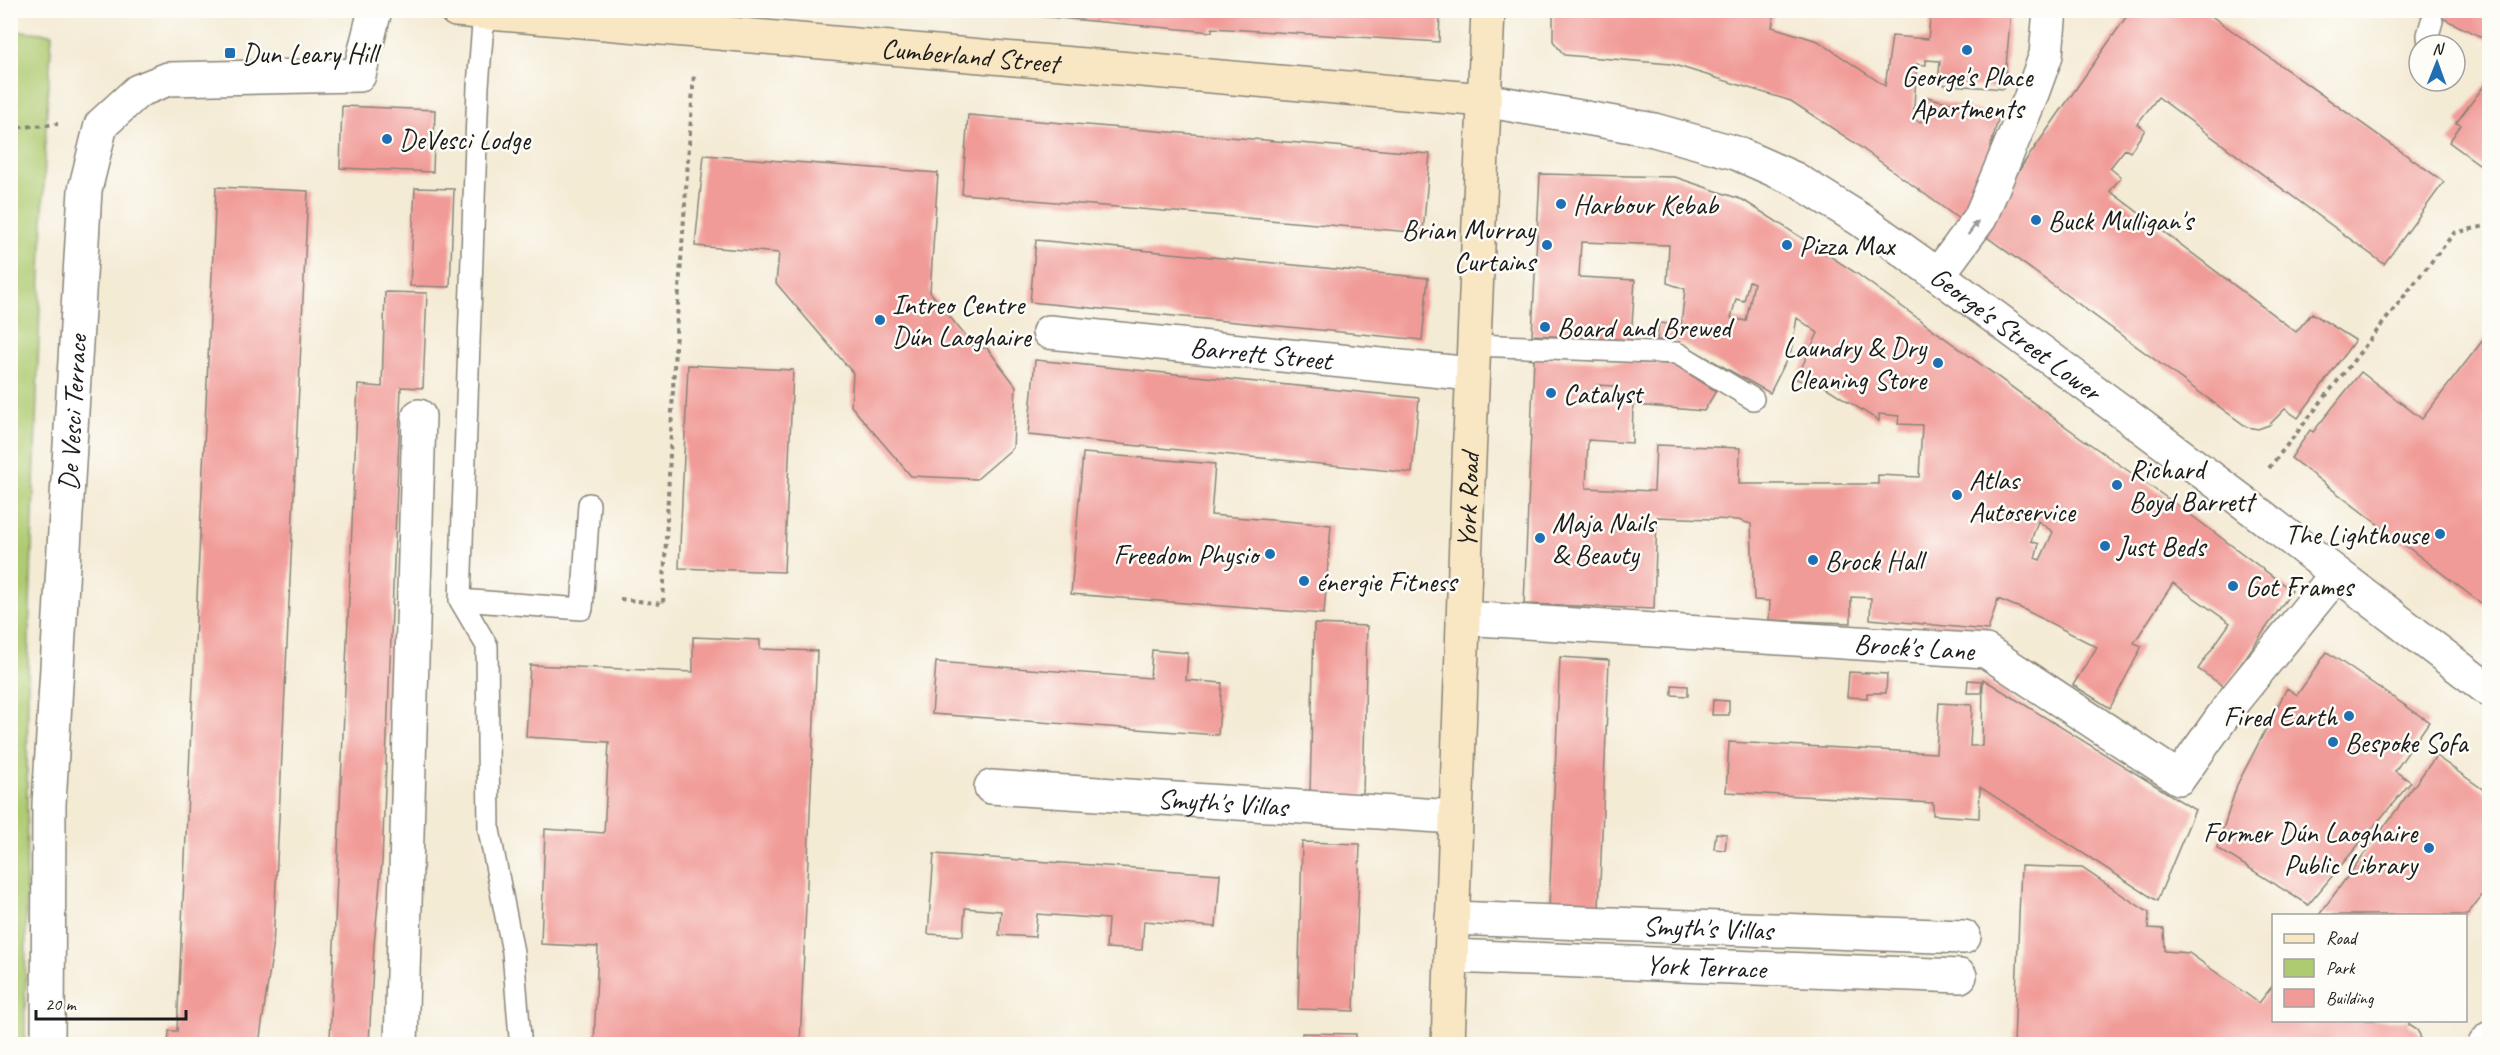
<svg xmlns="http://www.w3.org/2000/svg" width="2500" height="1055" font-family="Caveat,sans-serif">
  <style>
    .green { fill: #afcb72; stroke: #667447; stroke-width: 1.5 }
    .building { fill: #f19b98; fill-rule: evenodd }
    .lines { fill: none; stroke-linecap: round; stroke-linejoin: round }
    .service-casing { stroke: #888478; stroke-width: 24 }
    .minor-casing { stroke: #888478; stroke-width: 36 }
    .tertiary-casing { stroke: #888478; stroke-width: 36 }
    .secondary-casing { stroke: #888478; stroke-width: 36 }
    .path { stroke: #888478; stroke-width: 4; stroke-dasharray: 4.5 4.5; stroke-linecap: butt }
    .service { stroke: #fff; stroke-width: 21 }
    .minor { stroke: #fff; stroke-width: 33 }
    .tertiary { stroke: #fff; stroke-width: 33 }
    .secondary { stroke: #f9e7c3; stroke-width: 33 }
    .oneway { fill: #999 }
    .poi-dot { fill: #1f6fb2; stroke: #fdfcf7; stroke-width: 2 }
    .labels { text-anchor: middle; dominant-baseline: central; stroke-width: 5; stroke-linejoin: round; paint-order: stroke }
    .poi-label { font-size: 28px; fill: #1c1c1c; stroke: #fdfcf7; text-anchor: start }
    .street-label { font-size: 28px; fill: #1c1c1c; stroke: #fdfcf7 }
  </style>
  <rect width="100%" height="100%" fill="#fdfcf7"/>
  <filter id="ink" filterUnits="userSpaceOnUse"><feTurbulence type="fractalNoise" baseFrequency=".0167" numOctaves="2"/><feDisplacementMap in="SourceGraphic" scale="12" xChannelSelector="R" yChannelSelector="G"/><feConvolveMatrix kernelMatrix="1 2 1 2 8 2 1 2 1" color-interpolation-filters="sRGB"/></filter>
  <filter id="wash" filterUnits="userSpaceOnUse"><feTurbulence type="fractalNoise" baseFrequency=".008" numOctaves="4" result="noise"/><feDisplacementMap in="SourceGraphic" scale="24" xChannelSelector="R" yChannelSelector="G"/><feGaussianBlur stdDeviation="1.35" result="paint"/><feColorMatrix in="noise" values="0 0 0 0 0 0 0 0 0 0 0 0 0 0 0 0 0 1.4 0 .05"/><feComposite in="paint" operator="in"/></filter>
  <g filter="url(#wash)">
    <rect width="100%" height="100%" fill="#f4ebd5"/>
    <!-- green -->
    <path class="green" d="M10 30 52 34 46 124 28 667 25 1044H10Z"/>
    <g id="blocks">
      <!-- building -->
      <path class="building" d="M994 10H1440L1439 42 1212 28V32L1004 13Z
        M1553 10H1723V12L1729 14 1730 10H1775L1772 27 1818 41 1885 86 1892 36 1928 39 1931 10H2011L2004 89 1938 84 1940 61 1926 60V65L1917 64 1913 119 1921 122 1927 97 1999 116 1975 203 1963 222 1852 141 1791 101 1671 64 1564 55 1553 41Z
        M2131 10H2203L2444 182 2384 264 2158 97 2137 124 2145 130 2130 152 2125 149 2110 168 2121 177 2110 191 2296 332 2312 313 2355 340 2298 418 2285 409 2269 425 2258 429 2247 427 1980 232 2024 163Z
        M2414 10H2490V41L2440 17 2432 21Z
        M2490 78V172L2449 142 2461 125 2456 123Z
        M342 106 435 110 433 172 340 168Z
        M968 115 1430 154 1423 233 962 194Z
        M704 155 938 173 930 292 975 348H987L1016 386 1013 448 977 479 911 476 851 406 853 373 776 283 779 253 695 246Z
        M1540 174 1675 177 1743 200 1856 273 2080 437 2187 512 2292 591 2225 687 2198 669 2230 623 2173 583 2134 643 2142 646 2110 708 2073 685 2097 647 2025 610 1998 599 1988 630 1870 619 1871 598 1851 597V623L1769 620 1770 601 1754 600 1751 524 1738 520 1657 517 1654 609 1524 604 1534 358 1674 364 1716 391 1704 411 1636 405 1637 402 1615 400V386L1597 385V393L1581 392V402L1633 404 1632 443 1588 440 1586 488 1654 491 1656 445 1740 448 1739 484H1878V475L1919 477 1922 425 1898 424 1899 416 1879 414V421L1816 381 1814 385 1796 379 1818 333 1797 318 1791 351 1770 393 1679 342 1657 340 1659 323 1681 325 1685 289 1667 283 1669 245 1581 242 1579 277 1635 280 1631 340 1532 335ZM1749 281 1754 283 1746 321 1731 318 1736 299 1744 301ZM2038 521 2053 532 2040 560 2035 558 2039 544 2031 541Z
        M216 187 308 191 273 948 259 1044H168L169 1031H177Z
        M415 188 454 189 450 287 410 286Z
        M1036 240 1428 278 1422 340 1030 302Z
        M385 292 427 293 423 388 401 387 382 862 374 945 369 1044H322V1038L330 1039 358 385 382 387Z
        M2490 331V610L2291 458 2310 430 2313 432 2361 372 2422 419Z
        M1035 360 1419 398 1412 473 1028 435Z
        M688 365 793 370 784 572 679 568Z
        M1083 453 1215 464 1211 515 1331 525 1324 614 1071 594Z
        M1314 624 1367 626 1363 795 1310 794Z
        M693 637 760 640V649L817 651 800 1044H594L598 947 541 944 545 829 604 833 609 742 526 737 530 665 693 672Z
        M1152 650 1188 653 1186 680 1222 683 1218 735 932 714 936 662 1150 678Z
        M2327 652 2429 722 2395 771 2411 782 2308 905 2217 848 2237 785 2287 688 2297 695Z
        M1560 657 1609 660 1599 908 1549 907Z
        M1849 672 1887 674 1886 693H1867V698L1847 697Z
        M1983 679 2195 810 2157 901 1980 787 1979 818 1933 815V803L1726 792 1729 742 1936 753 1939 703 1972 705 1970 746H1982Z
        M1968 680 1982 681 1981 693H1967Z
        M1672 685 1688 686V696L1672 695Z
        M1713 700 1729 701V715H1712Z
        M2436 756 2485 791 2490 811V885L2467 915H2319Z
        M1716 833 1727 834 1725 850 1714 849Z
        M1302 842 1360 844 1354 1011 1298 1009Z
        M934 854 1220 874 1216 927 1144 921 1142 950 1106 948 1108 919 1037 914 1035 937 999 935 1001 911 965 908 963 936 928 934Z
        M2021 866 2082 868 2149 913 2148 928 2164 929 2165 951 2189 953 2259 1003 2274 984V1020H2409V1025L2417 1030 2420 1035V1044H2014Z
        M1302 1033 1356 1034V1044H1302Z"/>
    </g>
  </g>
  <g filter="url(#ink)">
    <use href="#blocks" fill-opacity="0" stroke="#888478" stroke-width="1.5"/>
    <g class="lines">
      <!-- service casing -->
      <g class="service-casing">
        <path id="service" d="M484 12 478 86 460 600 582 609 589 504
          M2429 45 2428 35 2432 21
          M1473 345 1677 353 1753 399
          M460 600 487 646 489 830 513 952 520 1037"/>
      </g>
      <!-- minor casing -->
      <g class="minor-casing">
        <g id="minor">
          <path d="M1938 275 1980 218 2030 99 2046 55 2050 10"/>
          <path id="s1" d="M1049 332 1472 374"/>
          <path id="s2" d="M1463 618 1986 651 2179 778 2235 699 2336 575"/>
          <path id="s3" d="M991 787 1455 817"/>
          <path id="s4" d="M1452 918 1964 937"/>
          <path id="s5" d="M1451 956 1960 976"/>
          <path id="s6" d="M48 1044 49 804 85 190 101 125 138 91 168 79 359 75 375 10"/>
          <path d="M401 1044 419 416"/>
          <path d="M2485 1044 2490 1038"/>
        </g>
      </g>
      <!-- tertiary casing -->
      <g class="tertiary-casing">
        <g id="tertiary">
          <path id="s7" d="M1484 100 1654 130 1736 153 1795 179 1861 220 1938 275 2242 501 2490 691"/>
        </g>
      </g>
      <!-- secondary casing -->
      <g class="secondary-casing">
        <g id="secondary">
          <path id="s8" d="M456 10 1484 100"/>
          <path id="s9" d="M1448 1044 1468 483 1488 10"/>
        </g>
      </g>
      <!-- path -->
      <path class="path" d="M10 128 58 124
        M2269 468 2454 233 2490 225
        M620 599 663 604 675 347 694 74"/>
      <!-- service -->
      <use href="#service" class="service"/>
      <!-- minor -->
      <use href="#minor" class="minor"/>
      <!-- tertiary -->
      <use href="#tertiary" class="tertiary"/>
      <!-- secondary -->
      <use href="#secondary" class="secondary"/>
    </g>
    <!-- one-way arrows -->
    <defs><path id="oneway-solid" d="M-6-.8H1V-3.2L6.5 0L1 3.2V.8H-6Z" transform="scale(1.5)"/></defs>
    <use class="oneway" href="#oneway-solid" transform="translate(1973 228) rotate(-54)"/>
  </g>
  <!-- markers -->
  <g class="poi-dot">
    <circle cx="1967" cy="50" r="6"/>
    <rect x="224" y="47" width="12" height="12" rx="3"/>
    <circle cx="387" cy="139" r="6"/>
    <circle cx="1561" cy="204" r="6"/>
    <circle cx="2036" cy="220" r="6"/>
    <circle cx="1547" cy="245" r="6"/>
    <circle cx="1787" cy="245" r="6"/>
    <circle cx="880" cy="320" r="6"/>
    <circle cx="1545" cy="327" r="6"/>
    <circle cx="1938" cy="363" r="6"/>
    <circle cx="1551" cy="393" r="6"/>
    <circle cx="2117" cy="485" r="6"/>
    <circle cx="1957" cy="495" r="6"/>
    <circle cx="2440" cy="534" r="6"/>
    <circle cx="1540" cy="538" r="6"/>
    <circle cx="2105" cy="546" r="6"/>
    <circle cx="1270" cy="554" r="6"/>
    <circle cx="1813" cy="560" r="6"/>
    <circle cx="1304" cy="581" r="6"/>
    <circle cx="2233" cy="586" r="6"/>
    <circle cx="2349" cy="716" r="6"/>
    <circle cx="2333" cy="742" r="6"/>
    <circle cx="2429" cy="848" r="6"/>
  </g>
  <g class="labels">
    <!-- poi labels -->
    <g class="poi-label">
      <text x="242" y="53">Dun Leary Hill</text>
      <text x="1967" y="76" text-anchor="middle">George's Place<tspan x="1967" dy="32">Apartments</tspan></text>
      <text x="399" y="139">DeVesci Lodge</text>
      <text x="1573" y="204">Harbour Kebab</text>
      <text x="2048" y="220">Buck Mulligan's</text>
      <text x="1535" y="229" text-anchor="end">Brian Murray<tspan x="1535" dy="32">Curtains</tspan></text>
      <text x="1799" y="245">Pizza Max</text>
      <text x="892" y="304">Intreo Centre<tspan x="892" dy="32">Dún Laoghaire</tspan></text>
      <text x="1557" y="327">Board and Brewed</text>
      <text x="1926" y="347" text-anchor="end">Laundry &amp; Dry<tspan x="1926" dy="32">Cleaning Store</tspan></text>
      <text x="1563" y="393">Catalyst</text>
      <text x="2129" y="469">Richard<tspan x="2129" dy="32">Boyd Barrett</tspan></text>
      <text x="1969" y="479">Atlas<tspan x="1969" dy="32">Autoservice</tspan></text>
      <text x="1552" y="522">Maja Nails<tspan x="1552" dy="32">&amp; Beauty</tspan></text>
      <text x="2428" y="534" text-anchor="end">The Lighthouse</text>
      <text x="2117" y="546">Just Beds</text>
      <text x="1258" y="554" text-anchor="end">Freedom Physio</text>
      <text x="1825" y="560">Brock Hall</text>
      <text x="1316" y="581">énergie Fitness</text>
      <text x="2245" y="586">Got Frames</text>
      <text x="2337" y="716" text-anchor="end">Fired Earth</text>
      <text x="2345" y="742">Bespoke Sofa</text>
      <text x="2417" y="832" text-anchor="end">Former Dún Laoghaire<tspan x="2417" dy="32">Public Library</tspan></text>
    </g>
    <!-- street labels -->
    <g class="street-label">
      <text stroke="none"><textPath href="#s8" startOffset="516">Cumberland Street</textPath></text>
      <text stroke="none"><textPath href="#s7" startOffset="592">George's Street Lower</textPath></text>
      <text stroke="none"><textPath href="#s1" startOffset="213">Barrett Street</textPath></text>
      <text stroke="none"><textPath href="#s6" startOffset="632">De Vesci Terrace</textPath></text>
      <text stroke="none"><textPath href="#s9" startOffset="544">York Road</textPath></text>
      <text stroke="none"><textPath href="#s2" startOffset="452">Brock's Lane</textPath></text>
      <text stroke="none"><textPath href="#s3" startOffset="232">Smyth's Villas</textPath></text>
      <text stroke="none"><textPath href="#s4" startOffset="256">Smyth's Villas</textPath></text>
      <text stroke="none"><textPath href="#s5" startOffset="255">York Terrace</textPath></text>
    </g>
  </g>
  <!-- margin -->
  <rect width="2500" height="1055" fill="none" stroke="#fdfcf7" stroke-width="36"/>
  <!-- legend -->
  <rect x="2272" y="914" width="195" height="108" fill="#fdfcf7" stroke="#a3a29f" stroke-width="1.5"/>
  <rect x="2284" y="934" width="30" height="9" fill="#f9e7c3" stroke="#a3a29f" stroke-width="1.5"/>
  <text x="2326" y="944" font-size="18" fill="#1c1c1c">Road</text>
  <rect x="2284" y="959" width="30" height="18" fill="#afcb72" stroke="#a3a29f" stroke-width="1.5"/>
  <text x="2326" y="974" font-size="18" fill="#1c1c1c">Park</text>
  <rect x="2284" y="989" width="30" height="18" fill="#f19b98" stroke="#a3a29f" stroke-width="1.5"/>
  <text x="2326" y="1004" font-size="18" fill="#1c1c1c">Building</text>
  <!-- north arrow -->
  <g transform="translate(2437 63) rotate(1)"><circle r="28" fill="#fdfcf7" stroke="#a3a29f" stroke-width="1.5"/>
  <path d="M0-4.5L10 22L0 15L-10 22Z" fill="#1f6fb2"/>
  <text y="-9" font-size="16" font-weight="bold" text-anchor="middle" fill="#1c1c1c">N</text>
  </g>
  <!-- scale -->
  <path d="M36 1010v9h150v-9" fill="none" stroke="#1c1c1c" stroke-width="3"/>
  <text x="45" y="1010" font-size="18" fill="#1c1c1c" stroke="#fdfcf7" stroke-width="4.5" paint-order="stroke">20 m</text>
</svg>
